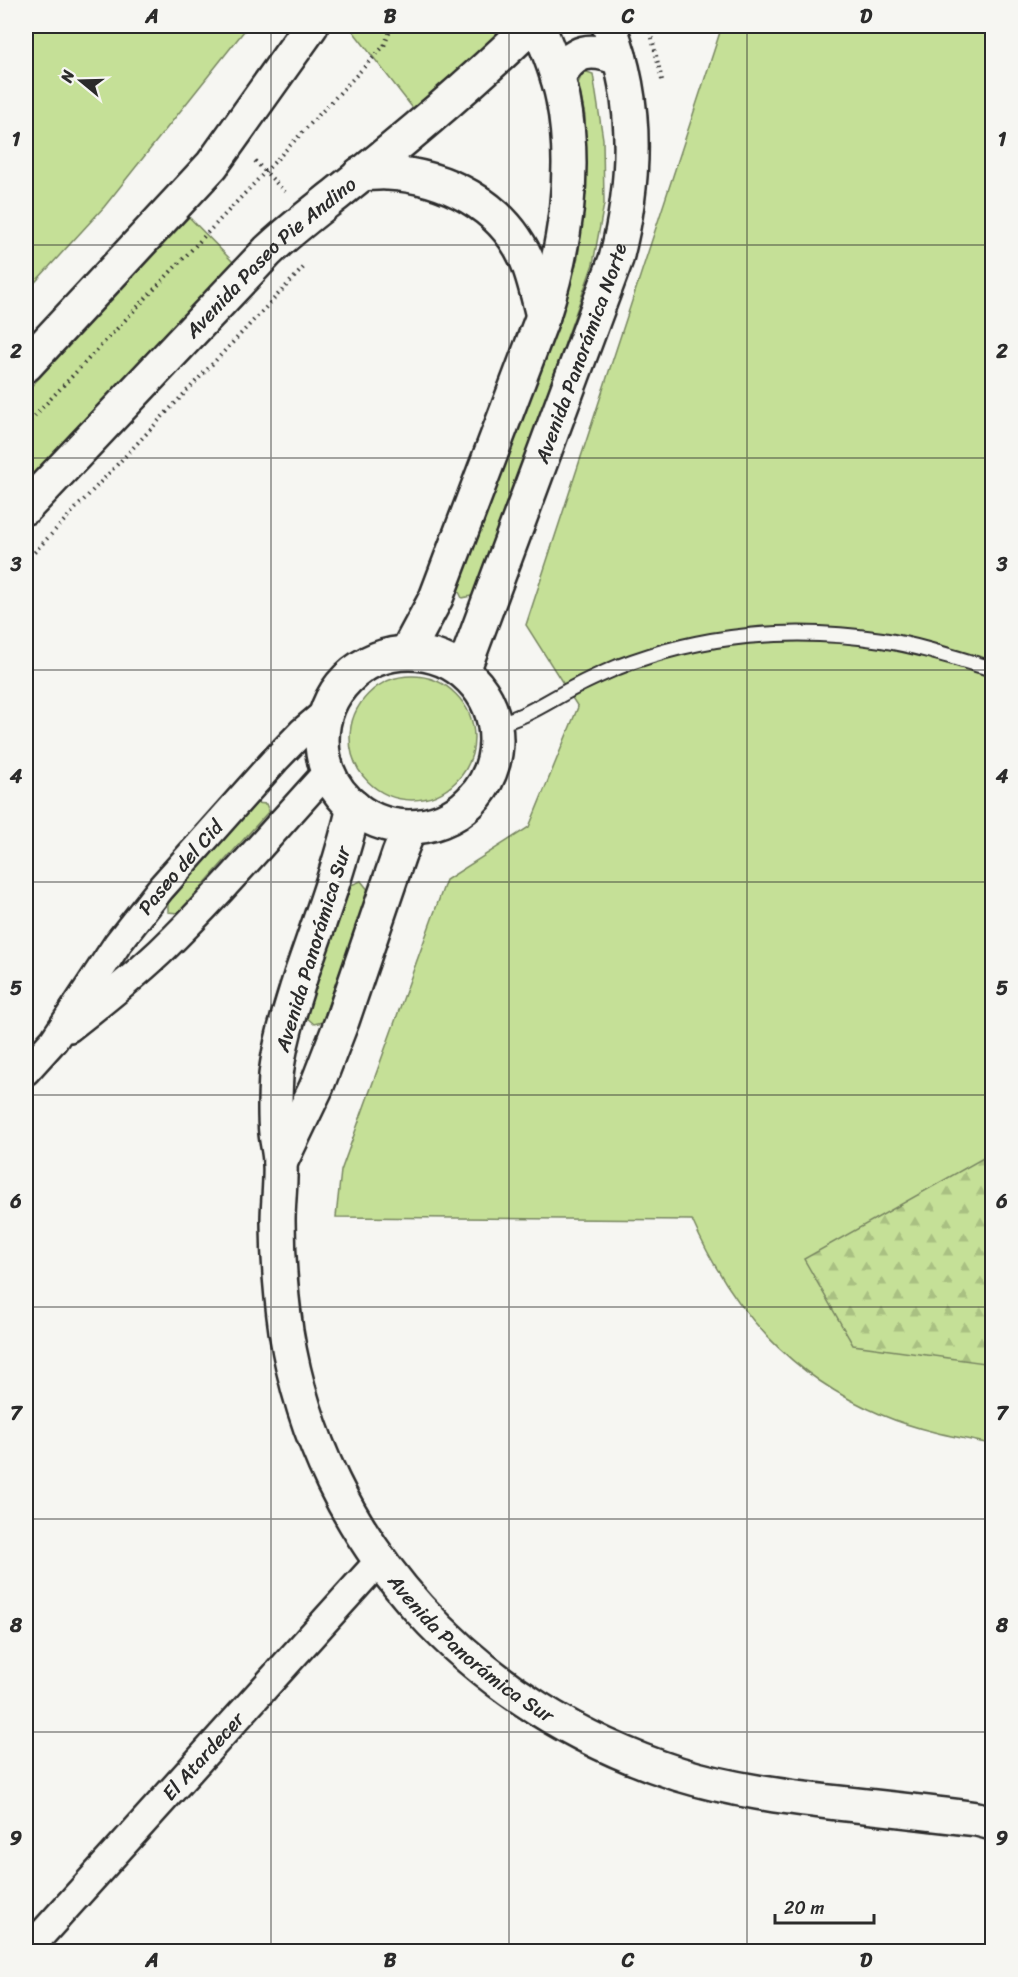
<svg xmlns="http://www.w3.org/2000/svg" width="1018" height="1977" font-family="Sriracha,sans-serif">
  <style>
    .green { fill: #c5e097; stroke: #788661; stroke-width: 1.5 }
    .forest { fill: url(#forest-firs); stroke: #788661; stroke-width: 1.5 }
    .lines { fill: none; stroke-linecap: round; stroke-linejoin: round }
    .service-casing { stroke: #2b2b2b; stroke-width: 18 }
    .minor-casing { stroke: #2b2b2b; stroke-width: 32 }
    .tertiary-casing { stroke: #2b2b2b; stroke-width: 38 }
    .path { stroke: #2b2b2b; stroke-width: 4; stroke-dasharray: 1.5 4.5; stroke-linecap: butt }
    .service { stroke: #f6f6f2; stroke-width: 14 }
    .minor { stroke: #f6f6f2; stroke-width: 27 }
    .tertiary { stroke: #f6f6f2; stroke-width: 33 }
    .grid { fill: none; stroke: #2b2b2b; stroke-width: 1.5; stroke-opacity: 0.55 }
    .labels { text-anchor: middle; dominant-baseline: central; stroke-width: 6; stroke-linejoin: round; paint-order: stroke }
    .street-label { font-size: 20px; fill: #2b2b2b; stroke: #f6f6f2 }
    .neatline { fill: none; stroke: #2b2b2b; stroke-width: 2 }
    .grid-label { font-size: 20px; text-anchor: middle; font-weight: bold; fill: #2b2b2b }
  </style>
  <defs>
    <pattern id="forest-firs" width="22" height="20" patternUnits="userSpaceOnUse" patternTransform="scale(1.5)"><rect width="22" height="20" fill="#c5e097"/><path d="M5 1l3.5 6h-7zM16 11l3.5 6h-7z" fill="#a9c082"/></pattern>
  </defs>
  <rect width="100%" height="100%" fill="#f6f6f2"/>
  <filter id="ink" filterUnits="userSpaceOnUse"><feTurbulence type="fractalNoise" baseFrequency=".0167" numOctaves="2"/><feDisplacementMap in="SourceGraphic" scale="12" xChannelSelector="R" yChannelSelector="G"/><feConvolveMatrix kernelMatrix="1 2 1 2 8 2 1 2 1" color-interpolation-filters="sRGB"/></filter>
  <g filter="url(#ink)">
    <!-- green -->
    <path class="green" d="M26 26H248L104 207 26 292Z
      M349 26H507L505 32 415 111Z
      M722 26H992V1444C955 1437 917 1430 882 1415 790 1376 732 1310 692 1220L336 1217 341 1171 446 880 529 827 578 707 526 625Z
      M584 71 593 74 603 139 604 204 593 264 476 595 462 598 458 590 578 257 586 188 585 116 578 83Z
      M189 217 234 263 26 481V392Z
      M350 738a62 62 0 1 1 124 0a62 62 0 1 1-124 0Z
      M256 803 266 804 269 811 178 913 168 912V903Z
      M361 881 369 891 322 1022 314 1024 305 1016 351 885Z"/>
    <!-- forest -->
    <path class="forest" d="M992 1153V1364L853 1345 804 1259Z"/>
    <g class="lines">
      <!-- service casing -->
      <g class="service-casing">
        <path id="service" d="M495 724C526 718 549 700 577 686 590 679 604 673 618 667 702 634 793 626 882 640 920 646 956 658 992 669"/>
      </g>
      <!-- minor casing -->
      <g class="minor-casing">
        <g id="minor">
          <path d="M69 1028C100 1004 131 979 160 952 219 895 273 831 328 771"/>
          <path id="s1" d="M26 1071 54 1040 118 943 161 888 275 760 302 732 327 711"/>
          <path id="s2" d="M26 1952 379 1561"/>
        </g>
      </g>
      <!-- tertiary casing -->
      <g class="tertiary-casing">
        <g id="tertiary">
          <path d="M558 78C573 49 591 47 620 59"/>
          <path d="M360 174C369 174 379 172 388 173 445 176 502 205 526 258 534 276 538 297 543 316"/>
          <path d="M26 365 212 165 311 26"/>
          <path id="s3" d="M26 507 268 251C290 230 314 212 338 193 405 140 470 85 531 26"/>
          <path d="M407 652 436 598 543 316C565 248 577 170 563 99 558 74 548 49 538 26"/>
          <circle cx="409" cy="740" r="87"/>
          <path id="s4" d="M463 671 616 259C636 181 639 102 609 26"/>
          <path id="s5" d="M354 807C341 864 320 920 301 975 291 1008 280 1040 276 1075 275 1094 274 1114 276 1133 277 1143 280 1153 280 1163 281 1182 278 1202 278 1221 278 1258 281 1295 286 1331 320 1545 475 1709 679 1774 731 1790 785 1797 838 1803 884 1808 930 1813 977 1819L992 1823"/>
          <path d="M280 1163 316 1088 342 1021 399 854 410 827"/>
        </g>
      </g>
      <!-- path -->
      <path class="path" d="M649 26 662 80
        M255 161 285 192
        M26 425 384 46 392 26
        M26 561 304 267"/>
      <!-- service -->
      <use href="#service" class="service"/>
      <!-- minor -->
      <use href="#minor" class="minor"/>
      <!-- tertiary -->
      <use href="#tertiary" class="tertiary"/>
    </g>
  </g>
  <!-- grid -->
  <path class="grid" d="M271 26V1952M509 26V1952M747 26V1952M26 245H992M26 458H992M26 670H992M26 882H992M26 1095H992M26 1307H992M26 1519H992M26 1732H992"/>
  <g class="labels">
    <!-- street labels -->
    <g class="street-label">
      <text stroke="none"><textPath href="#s3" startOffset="350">Avenida Paseo Pie Andino</textPath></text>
      <text stroke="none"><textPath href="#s4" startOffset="339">Avenida Panorámica Norte</textPath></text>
      <text stroke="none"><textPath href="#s1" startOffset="256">Paseo del Cid</textPath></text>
      <text transform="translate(313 949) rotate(-73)">Avenida Panorámica Sur</text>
      <text stroke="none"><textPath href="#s5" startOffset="914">Avenida Panorámica Sur</textPath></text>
      <text stroke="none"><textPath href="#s2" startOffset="264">El Atardecer</textPath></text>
    </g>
  </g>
  <!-- margin -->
  <rect width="1018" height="1977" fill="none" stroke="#f6f6f2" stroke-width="66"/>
  <!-- north arrow -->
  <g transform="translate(81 81) rotate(289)" stroke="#f6f6f2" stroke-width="4.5" paint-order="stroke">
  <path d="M0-4.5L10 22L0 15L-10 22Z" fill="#2b2b2b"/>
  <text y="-9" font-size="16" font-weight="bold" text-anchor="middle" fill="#2b2b2b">N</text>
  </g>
  <!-- scale -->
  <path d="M775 1914v9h99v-9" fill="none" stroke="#2b2b2b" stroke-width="3"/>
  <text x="784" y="1914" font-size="18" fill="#2b2b2b" stroke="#f6f6f2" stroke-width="4.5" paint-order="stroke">20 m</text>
  <rect x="33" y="33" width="952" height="1911" class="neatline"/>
  <g class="grid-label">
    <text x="152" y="23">A</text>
    <text x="390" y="23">B</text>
    <text x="628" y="23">C</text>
    <text x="866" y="23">D</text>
    <text x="16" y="146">1</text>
    <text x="1002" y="146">1</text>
    <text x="16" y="358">2</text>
    <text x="1002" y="358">2</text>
    <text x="16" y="571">3</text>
    <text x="1002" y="571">3</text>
    <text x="16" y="783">4</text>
    <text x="1002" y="783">4</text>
    <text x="16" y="995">5</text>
    <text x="1002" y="995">5</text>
    <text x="16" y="1208">6</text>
    <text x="1002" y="1208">6</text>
    <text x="16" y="1420">7</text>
    <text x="1002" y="1420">7</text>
    <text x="16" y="1632">8</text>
    <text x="1002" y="1632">8</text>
    <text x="16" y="1845">9</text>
    <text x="1002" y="1845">9</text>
    <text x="152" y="1967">A</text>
    <text x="390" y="1967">B</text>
    <text x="628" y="1967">C</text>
    <text x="866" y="1967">D</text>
  </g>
</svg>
